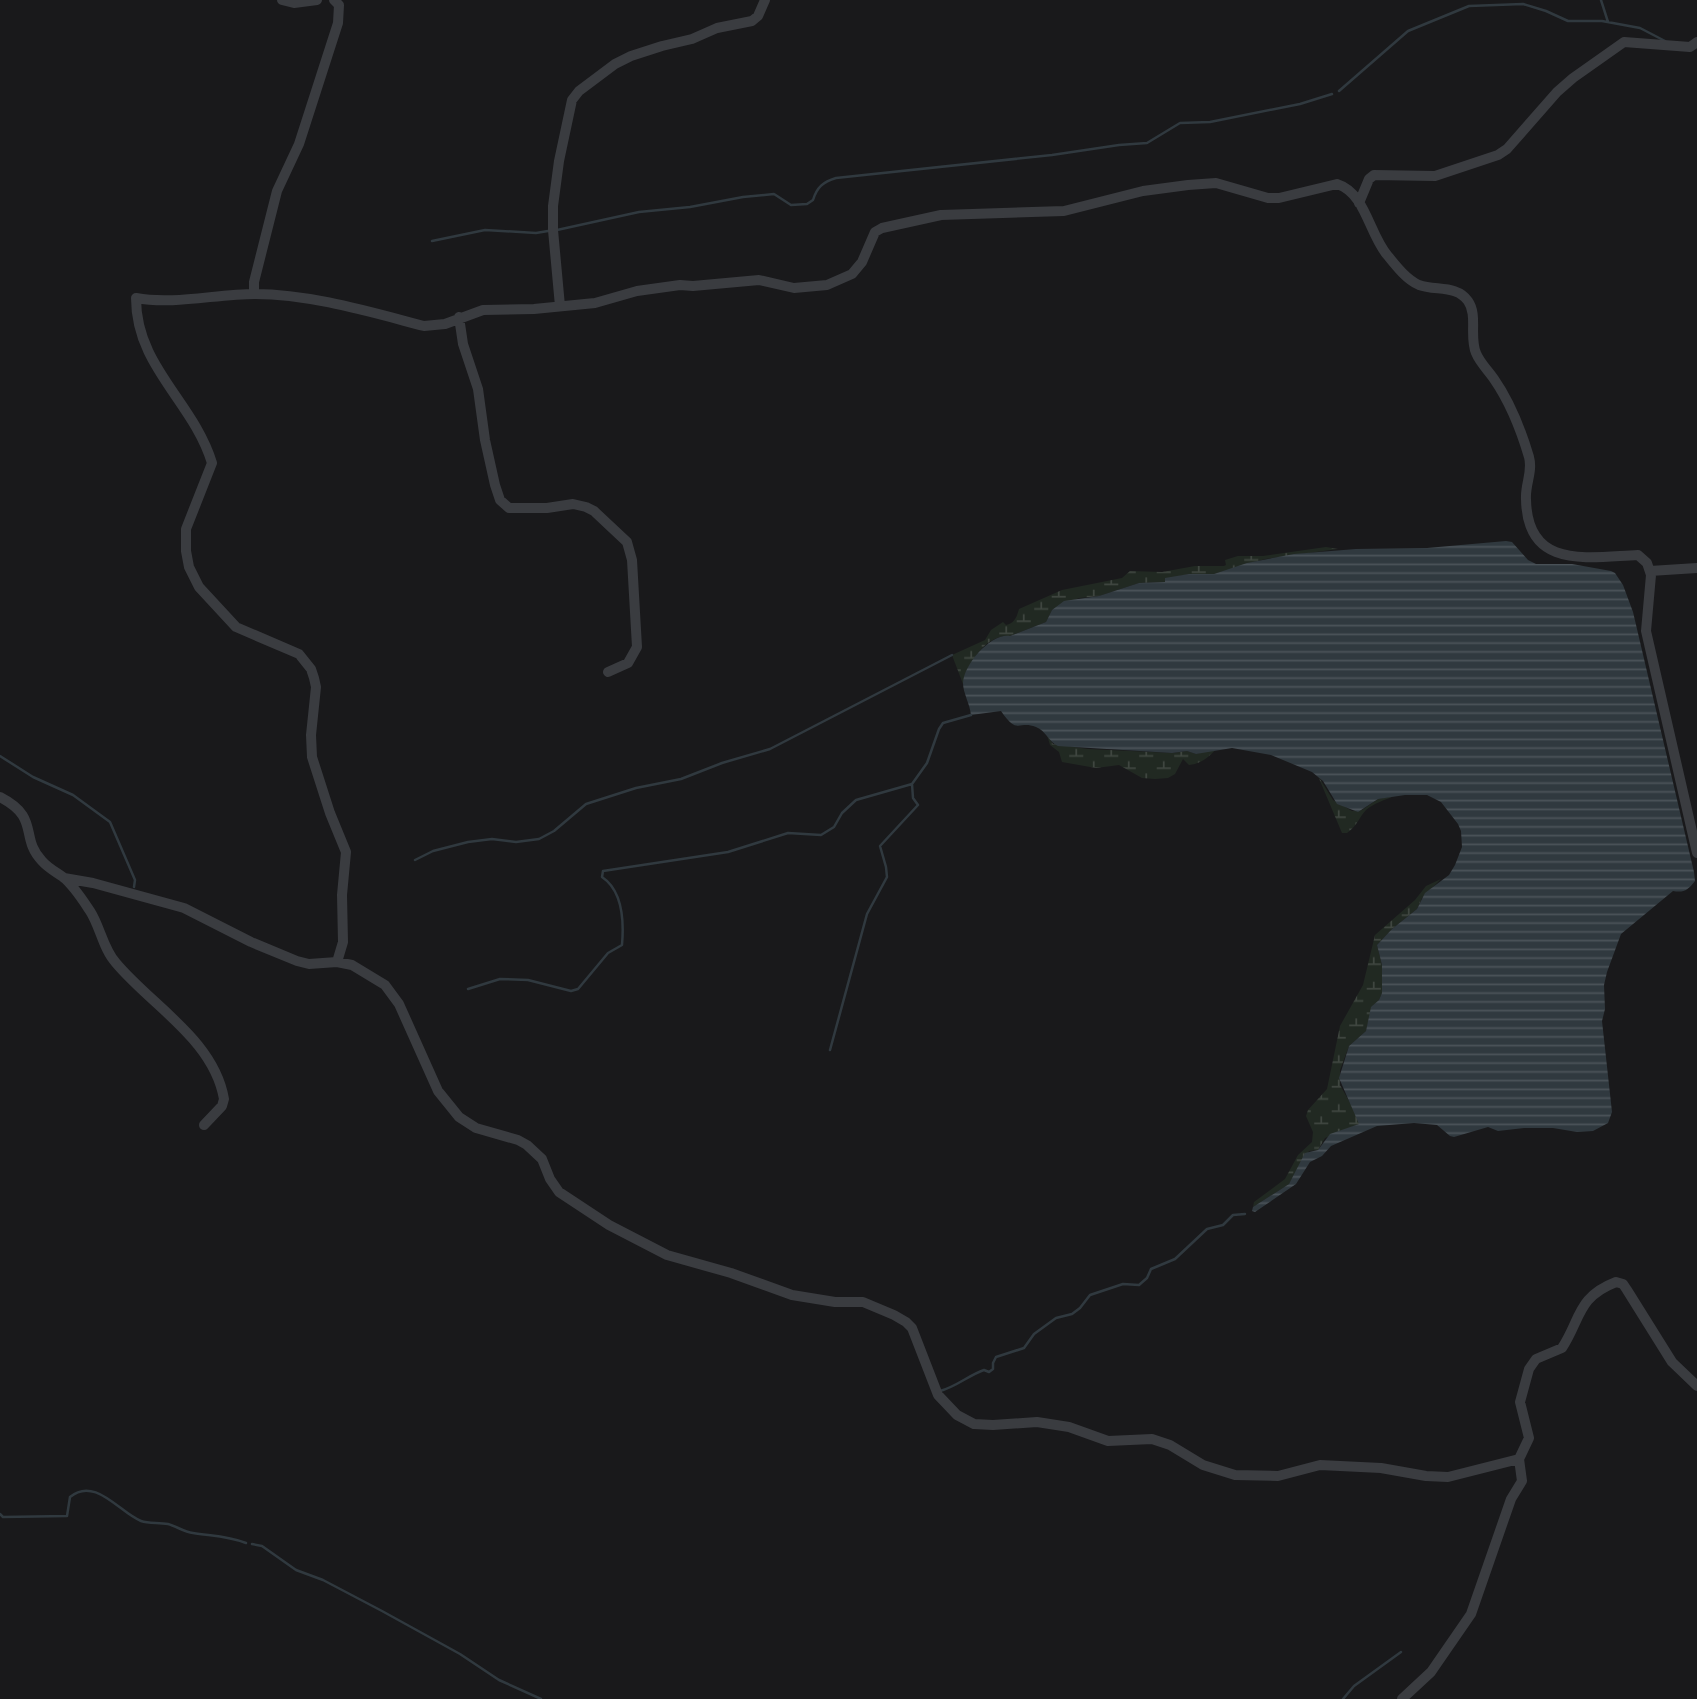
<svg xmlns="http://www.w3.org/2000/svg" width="1697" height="1699" font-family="'Exo 2',sans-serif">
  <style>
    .wetland { fill: url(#wetland-marsh) }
    .water { fill: url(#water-rules) }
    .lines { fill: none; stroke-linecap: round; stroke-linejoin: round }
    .stream { stroke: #30393f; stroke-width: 2.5 }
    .minor { stroke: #3a3c40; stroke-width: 10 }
  </style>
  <defs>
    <pattern id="wetland-marsh" width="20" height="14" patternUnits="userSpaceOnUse" patternTransform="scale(1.75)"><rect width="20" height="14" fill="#212922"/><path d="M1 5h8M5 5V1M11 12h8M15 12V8" fill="none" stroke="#3f4640"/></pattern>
    <pattern id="water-rules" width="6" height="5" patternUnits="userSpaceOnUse" patternTransform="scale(1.75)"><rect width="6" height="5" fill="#30393f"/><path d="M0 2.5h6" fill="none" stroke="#4b5359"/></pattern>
  </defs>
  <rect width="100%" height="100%" fill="#19191b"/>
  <!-- wetland -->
  <path class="wetland" d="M1326 547 1338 549 1265 559 1214 574H1189L1165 579V582L1139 583 1099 596 1079 598 1052 610 1046 622 1010 636C985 634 969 663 963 684L952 655 985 640 991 630 1003 622 1006 625C1015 623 1017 616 1019 609L1062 590 1122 578 1130 571 1162 572 1195 566H1224L1226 565 1225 560 1238 556H1263Z
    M1047 735 1053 744 1088 749 1172 753 1187 751 1196 754 1216 749C1208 758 1200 764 1189 765L1183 759 1175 774 1168 778 1155 779 1142 778 1119 765 1096 768 1062 762 1059 752 1050 745Z
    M1318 776 1333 800 1352 811 1362 810 1378 799 1394 796C1385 800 1374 803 1366 810 1359 817 1358 825 1347 833H1342Z
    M1441 879 1422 898 1417 909 1392 929 1377 945 1382 965V993L1379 1000 1372 1007 1366 1031 1349 1046 1340 1070V1085L1359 1119V1124L1325 1138 1318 1150 1309 1151 1289 1184 1253 1207 1254 1202 1285 1179 1298 1155 1312 1142 1313 1132 1306 1116 1308 1110 1327 1089 1340 1026 1363 985 1375 935 1415 900 1426 886Z"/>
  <!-- water -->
  <path class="water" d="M1506 541 1512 542 1528 560 1536 564H1572L1611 571 1615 573 1623 585 1633 612 1694 872 1695 881C1688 890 1684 893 1673 891L1621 934 1607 972 1604 985 1605 1009 1602 1021 1612 1112 1608 1123 1593 1131 1577 1132 1553 1128H1524L1498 1131 1488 1127 1454 1137 1450 1136 1437 1125 1414 1123 1377 1126 1331 1146 1322 1156 1310 1162 1296 1184 1255 1212 1252 1211 1253 1207 1289 1184 1305 1153 1318 1150 1330 1134 1359 1124 1339 1078 1349 1046 1366 1031 1371 1007 1379 1000 1382 993V965L1377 945 1392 929 1417 909 1425 893 1449 875 1455 865 1462 847 1461 831 1458 824 1441 802 1427 795H1405L1378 799 1358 812 1337 804 1323 781 1312 772 1271 755 1232 748 1196 754 1187 751 1172 753 1058 746C1049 742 1046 731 1036 727 1018 720 1018 736 1001 711L971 715C970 704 963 693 963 683 964 664 991 633 1010 636L1046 622 1052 610 1064 601 1099 596 1139 583 1165 582V578L1189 574H1214L1247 563 1294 554 1356 549 1427 548Z"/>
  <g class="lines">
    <!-- stream -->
    <path class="stream" d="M1601 0 1608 22
      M1339 91 1408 31 1469 6 1523 4 1546 11 1568 21H1602L1640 28 1665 41
      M557 230 639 212 690 207 743 197 774 194 791 205 807 204 813 200C817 187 823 182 836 178L1052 155 1119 145 1147 143 1180 123 1210 122 1300 104 1332 94
      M432 241 485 230 536 233 548 231
      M0 756 33 777 73 795 110 822 135 880 134 887
      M415 860 433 851 468 842 492 839 516 842 539 839 554 831 586 804 636 788 681 779 722 763 770 749 952 655
      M468 989 500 979 528 980 571 991 578 989 608 953 622 945C624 922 623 891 602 877L603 871 728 852 788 833 821 835 834 827 842 813 856 800 912 784 927 763 939 729 943 723 971 715
      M830 1050 867 914 887 877 886 867 880 846 918 805 913 798 912 784
      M940 1391C956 1387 969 1375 984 1370L989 1372 993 1369V1363L996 1357 1024 1348 1034 1334 1056 1318 1072 1314 1080 1308 1090 1295 1123 1284 1139 1285 1147 1278 1151 1269 1175 1259 1207 1229 1223 1225 1233 1215 1245 1214
      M0 1514 3 1517 67 1516 70 1497C95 1476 120 1513 141 1521 149 1524 159 1522 168 1524 176 1526 184 1532 193 1533 212 1536 228 1536 246 1543
      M252 1544 262 1546 296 1570 323 1580 382 1611 460 1654 499 1680 541 1699
      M1343 1699 1354 1686 1401 1652"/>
    <!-- minor -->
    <path class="minor" d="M282 0 294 3 317 0
      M1359 203 1369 179 1374 175 1435 176 1498 155 1507 149 1557 92 1573 78 1624 42 1690 47 1697 42
      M254 294V282L277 191 299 144 338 23 339 5 334 0
      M560 306 553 230V206L559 161 572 100 579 91 615 64 631 56 662 46 692 39 717 28 752 21 758 16 765 0
      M459 317 463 344 478 389 485 440 495 485 500 500 509 508H547L573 504 586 507 594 511 627 542 632 560 637 647 628 663 608 672
      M1650 571 1697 568
      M0 797C41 818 19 837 42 861 48 868 56 872 63 877 74 886 82 899 90 911 100 926 103 949 116 963 152 1006 214 1040 224 1099L222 1106 204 1125
      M64 878 93 883 184 908 251 942 297 961 309 964 337 962 352 965 385 985 399 1004 438 1091 459 1117 476 1128 518 1140 527 1145 542 1159 550 1179 559 1192 609 1225 667 1255 731 1273 792 1295 835 1302H863L894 1315 906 1322 912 1328 938 1395 957 1415 974 1424 993 1425 1037 1422 1069 1427 1108 1441 1152 1439 1170 1445 1203 1465 1235 1475 1278 1476 1320 1465 1381 1468 1426 1476 1448 1477 1519 1459 1529 1438 1520 1402 1529 1369 1536 1359 1562 1348C1581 1319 1577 1297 1616 1282L1623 1284 1627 1290 1672 1362 1697 1386
      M337 962 343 942 342 895 346 852 330 813 312 757 311 735 316 687 314 678 311 669 299 654 236 627 199 587 189 567 186 551V529L212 463C193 401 136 367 136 298 174 305 216 294 255 294 310 294 370 312 424 326L445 324 483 310 534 309 595 303 637 291 680 285 693 286 759 280 794 288 827 285 852 274 862 262 875 232 882 228 941 215 1064 211 1143 191 1188 185 1216 183 1268 198H1279L1337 184C1366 193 1369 235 1388 256 1396 266 1407 280 1419 285 1436 291 1457 285 1468 301 1478 315 1469 337 1476 353 1480 363 1488 370 1494 379 1510 402 1521 430 1529 457 1533 472 1525 484 1526 499 1527 570 1587 557 1638 555L1647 563 1651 575 1646 631 1697 853
      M1402 1699 1431 1672 1471 1614 1511 1499 1522 1481 1519 1459"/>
  </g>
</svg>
